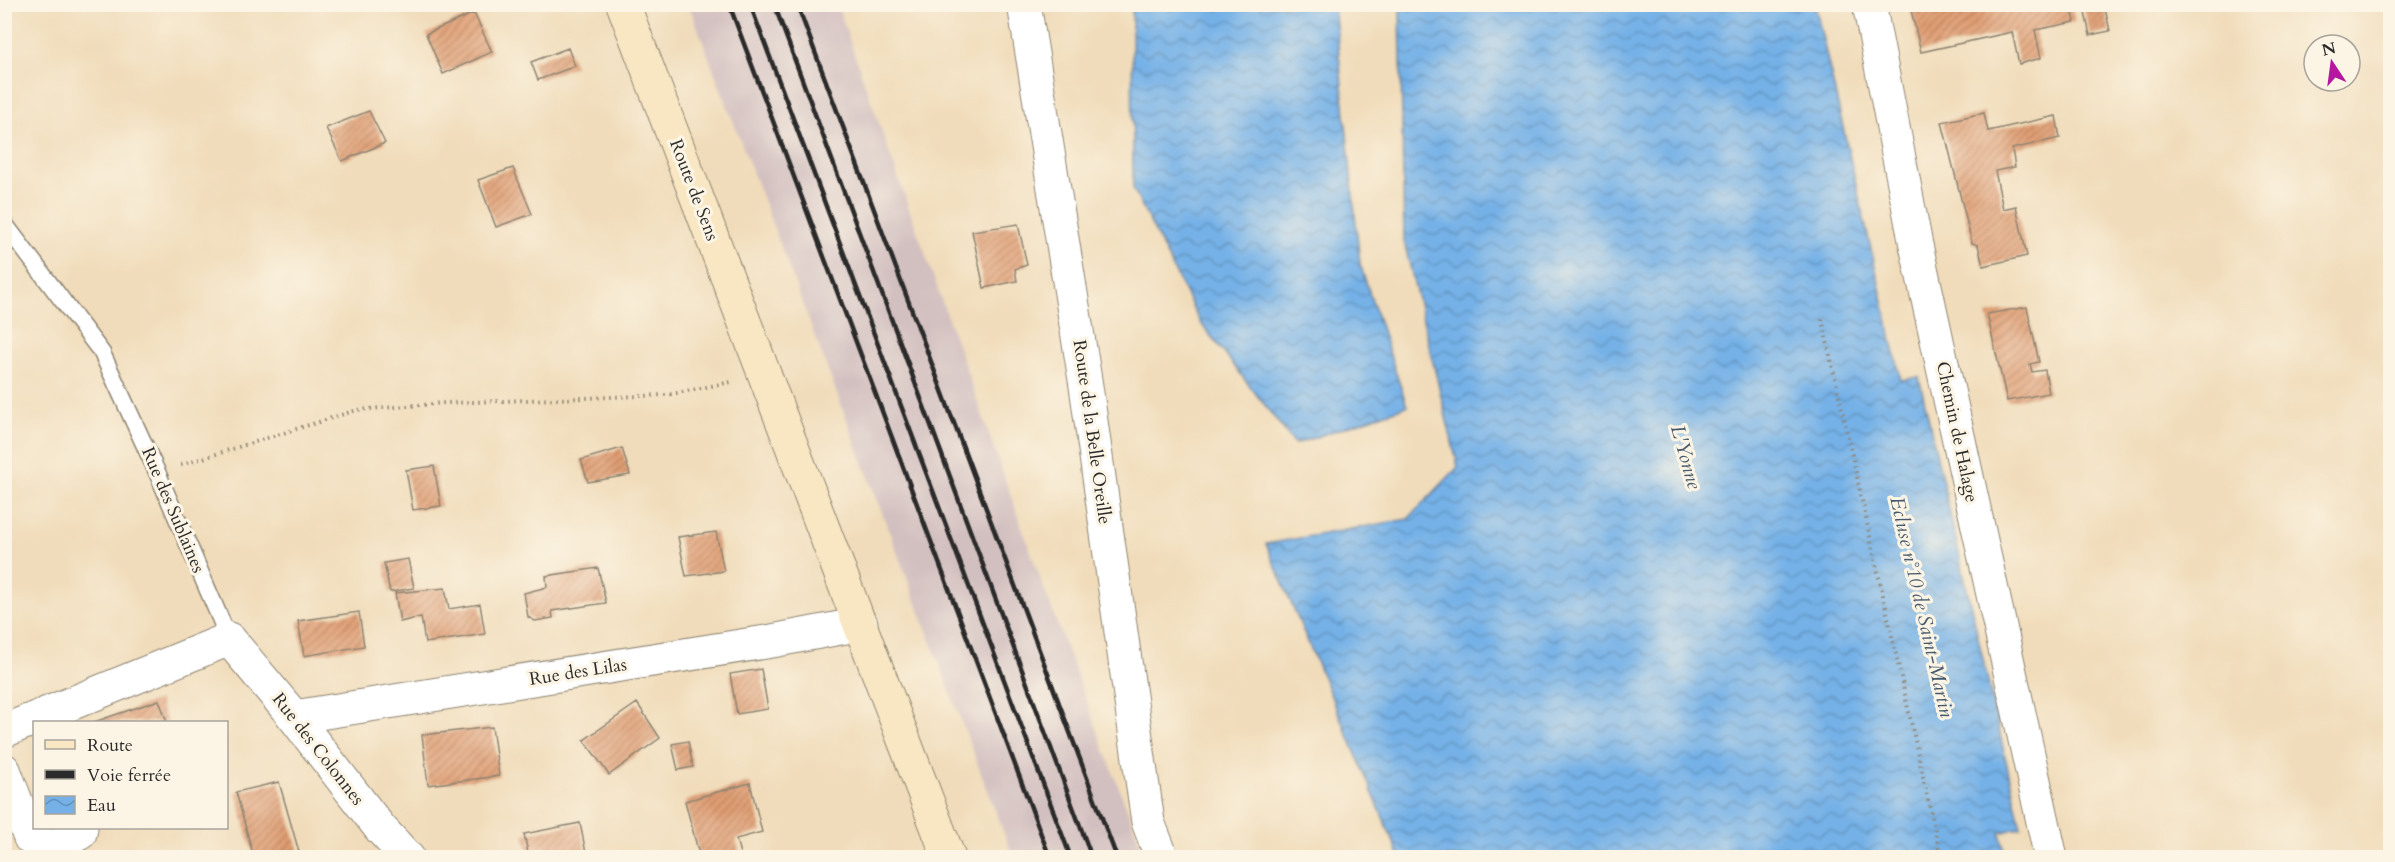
<svg xmlns="http://www.w3.org/2000/svg" width="2395" height="862" font-family="Cardo,serif">
  <style>
    .railway { fill: #d2bfc0 }
    .water { fill: url(#water-waves); stroke: #506e89; stroke-width: 1.5 }
    .building { fill: url(#building-hatch) }
    .lines { fill: none; stroke-linecap: round; stroke-linejoin: round }
    .service-casing { stroke: #8e8472; stroke-width: 19 }
    .minor-casing { stroke: #8e8472; stroke-width: 35 }
    .secondary-casing { stroke: #8e8472; stroke-width: 35 }
    .path { stroke: #8e8472; stroke-width: 4; stroke-dasharray: 1.5 4.5; stroke-linecap: butt }
    .service { stroke: #fff; stroke-width: 16 }
    .minor { stroke: #fff; stroke-width: 33 }
    .secondary { stroke: #f9e7c3; stroke-width: 33 }
    .rail { stroke: #2b2b2b; stroke-width: 4.5 }
    .labels { text-anchor: middle; dominant-baseline: central; stroke-width: 6; stroke-linejoin: round; paint-order: stroke }
    .street-label { font-size: 18px; fill: #2b2b2b; stroke: #fcf5e5 }
    .water-label { font-size: 20px; font-style: italic; fill: #455a6d; stroke: #fcf5e5 }
  </style>
  <defs>
    <pattern id="water-waves" width="16" height="10" patternUnits="userSpaceOnUse" patternTransform="scale(1.5)"><rect width="16" height="10" fill="#75b1e7"/><path d="M0 5q4-4 8 0t8 0" fill="none" stroke="#6090bb"/></pattern>
    <pattern id="building-hatch" width="6" height="6" patternUnits="userSpaceOnUse" patternTransform="scale(1.5)"><rect width="6" height="6" fill="#e09e73"/><path d="M-1 1l2-2M0 6l6-6M5 7l2-2" fill="none" stroke="#b6815f"/></pattern>
  </defs>
  <rect width="100%" height="100%" fill="#fcf5e5"/>
  <filter id="ink" filterUnits="userSpaceOnUse"><feTurbulence type="fractalNoise" baseFrequency=".0167" numOctaves="2"/><feDisplacementMap in="SourceGraphic" scale="12" xChannelSelector="R" yChannelSelector="G"/><feConvolveMatrix kernelMatrix="1 2 1 2 8 2 1 2 1" color-interpolation-filters="sRGB"/></filter>
  <filter id="wash" filterUnits="userSpaceOnUse"><feTurbulence type="fractalNoise" baseFrequency=".008" numOctaves="4" result="noise"/><feDisplacementMap in="SourceGraphic" scale="24" xChannelSelector="R" yChannelSelector="G"/><feGaussianBlur stdDeviation="1.35" result="paint"/><feColorMatrix in="noise" values="0 0 0 0 0 0 0 0 0 0 0 0 0 0 0 0 0 1.4 0 .05"/><feComposite in="paint" operator="in"/></filter>
  <g filter="url(#wash)">
    <rect width="100%" height="100%" fill="#f0dcba"/>
    <!-- railway -->
    <path class="railway" d="M689 5H837L1039 575 1145 857H1013Z"/>
    <!-- water -->
    <path class="water" d="M1132 5H1334L1360 264 1407 406 1295 444 1200 322 1133 188Z
      M1400 5H1815L1901 380 1919 377 2021 827 2000 833 2006 857H1400L1266 544 1408 519 1458 467 1404 241Z"/>
    <g id="blocks">
      <!-- building -->
      <path class="building" d="M1918 4H2019L2020 8 2037 4H2071L2075 22 2035 30 2041 58 2019 64 2012 32 1921 52 1910 6Z
        M2083 4H2104L2110 31 2090 35Z
        M474 13 492 52 443 74 426 34Z
        M568 48 575 66 538 80 531 62Z
        M369 111 385 143 342 161 326 128Z
        M1984 113 1988 131 2056 116 2060 138 2012 149 2015 167 1995 171 2003 209 2016 206 2027 256 1983 266 1978 245 1972 243 1942 122Z
        M513 168 532 214 496 227 478 180Z
        M1018 224 1027 265 1015 269 1017 281 984 288 972 231Z
        M2027 307 2039 362 2030 364 2032 372 2045 370 2049 393 2007 401 1987 314Z
        M622 448 630 475 588 482 581 460Z
        M434 466 441 506 413 510 406 470Z
        M716 532 724 571 686 576 678 537Z
        M408 559 414 588 390 592 384 563Z
        M598 568 606 603 552 611 553 618 535 621 528 617 524 593 547 587 546 576Z
        M445 588 449 609 480 604 485 634 425 643 421 617 400 622 395 593Z
        M359 612 364 646 304 656 298 621Z
        M761 669 768 709 737 714 730 674Z
        M159 700 167 722H94Z
        M637 703 660 738 609 775 584 740Z
        M492 727 499 776 428 785 422 735Z
        M688 741 693 767 678 770 672 744Z
        M279 782 299 852 278 858H254L236 792Z
        M750 783 762 832 736 839 741 857 700 858 685 801Z
        M580 823 587 858H529L524 834Z"/>
    </g>
  </g>
  <g filter="url(#ink)">
    <use href="#blocks" fill-opacity="0" stroke="#8e8472" stroke-width="1.5"/>
    <g class="lines">
      <!-- service casing -->
      <g class="service-casing">
        <path id="service" d="M4 223 102 353 157 472 229 639"/>
      </g>
      <!-- minor casing -->
      <g class="minor-casing">
        <path id="minor" d="M1024 4 1086 386 1148 822 1162 858
          M1869 4 1916 245 2051 858
          M294 717 772 641 861 624
          M4 731 229 639 294 717 380 828 408 858
          M4 770 30 838C48 852 62 843 80 833L81 828"/>
      </g>
      <!-- secondary casing -->
      <g class="secondary-casing">
        <path id="secondary" d="M623 4 949 858"/>
      </g>
      <!-- path -->
      <path class="path" d="M1822 319 1941 858
        M181 465 357 410 445 403 667 395 731 382"/>
      <!-- service -->
      <use href="#service" class="service"/>
      <!-- minor -->
      <use href="#minor" class="minor"/>
      <!-- secondary -->
      <use href="#secondary" class="secondary"/>
      <!-- rail -->
      <path class="rail" d="M729 4 1050 858
        M750 4 1071 858
        M774 4 1092 858
        M797 4 1117 858"/>
    </g>
  </g>
  <g class="labels">
    <!-- street labels -->
    <g class="street-label">
      <text transform="translate(694 190) rotate(69)">Route de Sens</text>
      <text transform="translate(1092 432) rotate(82)">Route de la Belle Oreille</text>
      <text transform="translate(1957 432) rotate(78)">Chemin de Halage</text>
      <text transform="translate(173 510) rotate(67)">Rue des Sublaines</text>
      <text transform="translate(578 672) rotate(-9)">Rue des Lilas</text>
      <text transform="translate(318 749) rotate(52)">Rue des Colonnes</text>
    </g>
    <!-- water labels -->
    <g class="water-label">
      <text transform="translate(1686 457) rotate(74)">L'Yonne</text>
      <text transform="translate(1922 607) rotate(77)">Ecluse n°10 de Saint-Martin</text>
    </g>
  </g>
  <!-- margin -->
  <rect width="2395" height="862" fill="none" stroke="#fcf5e5" stroke-width="24"/>
  <!-- legend -->
  <rect x="33" y="721" width="195" height="108" fill="#fcf5e5" stroke="#a8a49b" stroke-width="1.5"/>
  <rect x="45" y="740" width="30" height="9" fill="#f9e7c3" stroke="#a8a49b" stroke-width="1.5"/>
  <text x="87" y="751" font-size="18" fill="#2b2b2b">Route</text>
  <rect x="45" y="770" width="30" height="9" fill="#2b2b2b" stroke="#a8a49b" stroke-width="1.5"/>
  <text x="87" y="781" font-size="18" fill="#2b2b2b">Voie ferrée</text>
  <rect x="45" y="796" width="30" height="18" fill="url(#water-waves)" stroke="#a8a49b" stroke-width="1.5"/>
  <text x="87" y="811" font-size="18" fill="#2b2b2b">Eau</text>
  <!-- north arrow -->
  <g transform="translate(2332 63) rotate(347)"><circle r="28" fill="#fcf5e5" stroke="#a8a49b" stroke-width="1.5"/>
  <path d="M0-4.5L10 22L0 15L-10 22Z" fill="#b5179e"/>
  <text y="-9" font-size="16" font-weight="bold" text-anchor="middle" fill="#2b2b2b">N</text>
  </g>
</svg>
